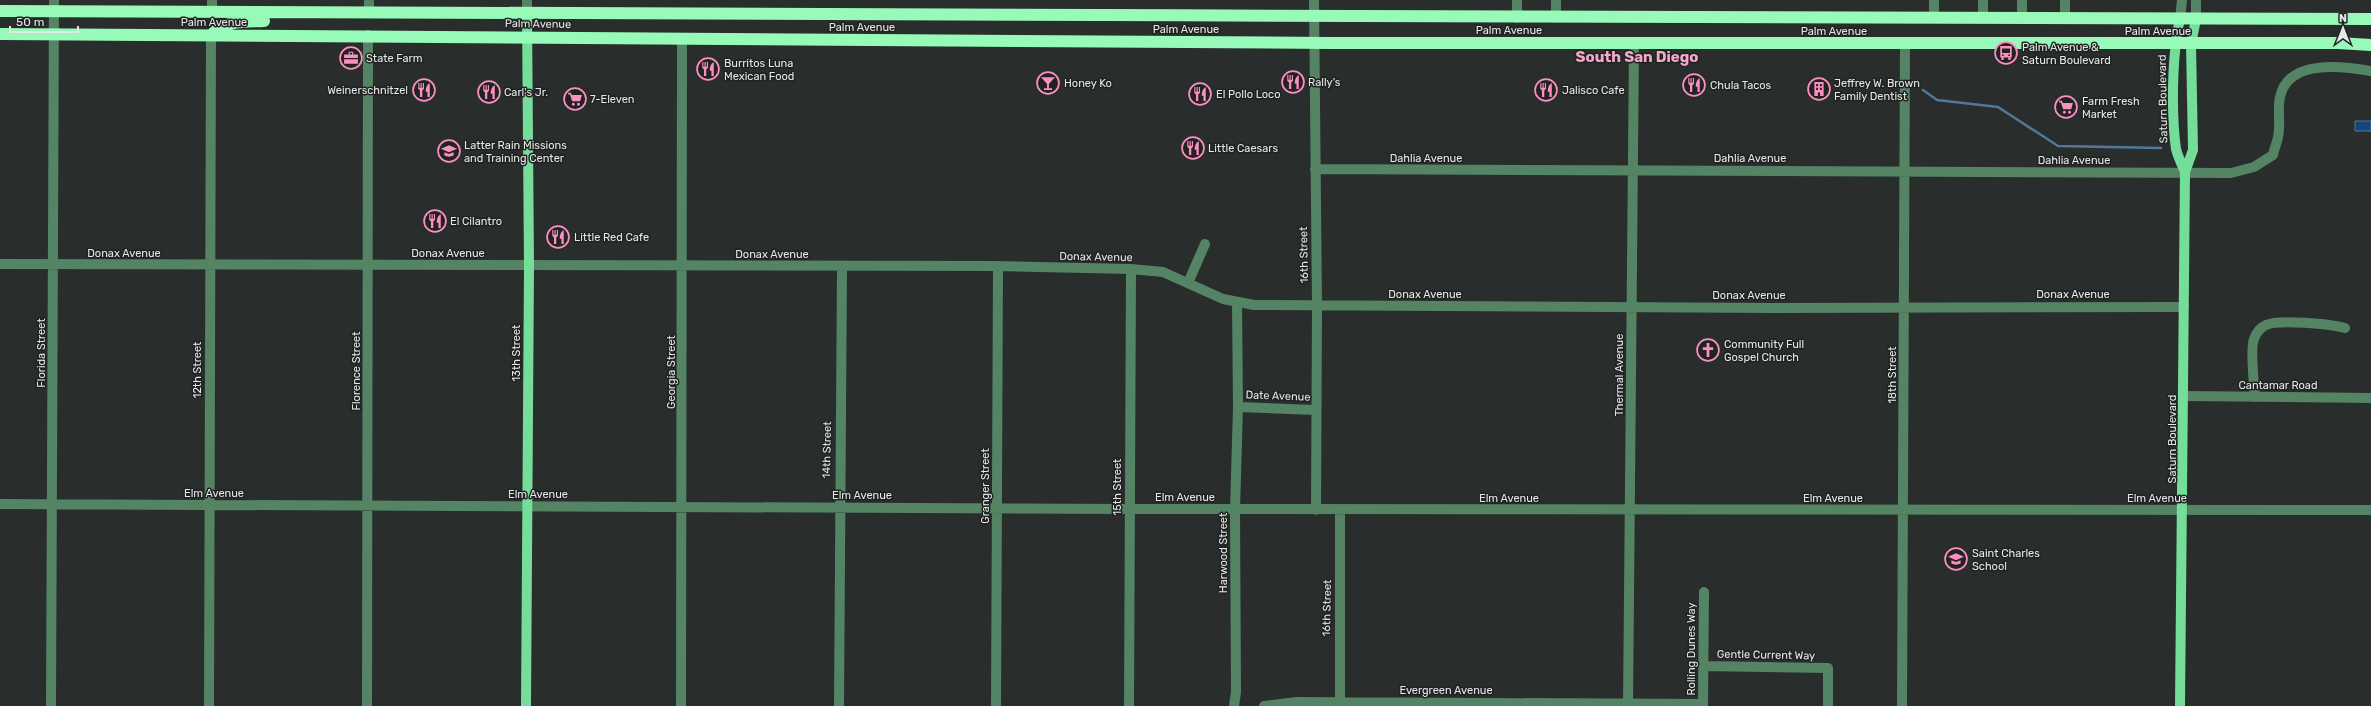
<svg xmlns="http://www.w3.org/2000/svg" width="2371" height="706" font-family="Rubik,sans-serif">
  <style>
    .water { fill: #13467a; stroke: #52779b }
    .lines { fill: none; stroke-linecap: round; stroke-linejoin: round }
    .stream { stroke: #52779b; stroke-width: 2.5 }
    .minor { stroke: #548463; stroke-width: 10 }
    .major { stroke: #74dd99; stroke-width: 10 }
    .highway { stroke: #98fab9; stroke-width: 12 }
    .labels { text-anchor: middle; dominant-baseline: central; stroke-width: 3; stroke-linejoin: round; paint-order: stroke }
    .street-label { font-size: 11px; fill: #e6e8e8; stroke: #202322 }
    .poi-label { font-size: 11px; fill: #e6e8e8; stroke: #202322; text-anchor: start }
    .district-label { font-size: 15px; font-weight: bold; fill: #f5a8ca; stroke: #202322 }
  </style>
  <rect width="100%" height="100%" fill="#292d2c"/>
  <!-- water -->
  <path class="water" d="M2355 121H2371V131H2355Z"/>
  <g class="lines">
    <!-- stream -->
    <path class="stream" d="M1923 90 1937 100 1998 107 2058 146 2161 148"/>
    <!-- minor -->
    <path class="minor" d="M369 0V13
      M527 0V14
      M1314 0 1317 306 1316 510
      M1556 0V17
      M2022 0V18
      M212 13V0
      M1517 18V0
      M1934 18V0
      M1983 18V0
      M2065 18V0
      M2180 19 2182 0
      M2196 19V0
      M1315 169 2231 173 2254 167 2273 155C2274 149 2277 143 2278 137 2281 124 2277 110 2280 97 2288 59 2342 66 2371 71
      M0 264 998 266 1131 269 1163 272 1223 299 1254 305 1774 308 2184 307
      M1188 283 1205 244
      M2184 396 2371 398
      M2255 397C2254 385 2250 348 2254 339 2256 333 2260 328 2266 325 2278 319 2331 324 2345 328
      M1238 407 1316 410
      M0 504 1129 509 2371 510
      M1340 510V706
      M1703 666 1828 668V706
      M51 706 54 0
      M209 706 211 35
      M367 706 368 35
      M681 706 682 38
      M839 706 842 266
      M996 706 998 266
      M1129 706 1131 269
      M1234 706 1236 692 1235 510 1238 407 1237 303
      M1264 706 1297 702 1703 704
      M1628 706 1634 43
      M1703 706 1704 592
      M1902 706 1905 45"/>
    <!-- major -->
    <path class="major" d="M2180 19C2172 54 2171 113 2176 149 2178 157 2182 165 2185 172
      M526 706 529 266 527 14
      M2180 706 2185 172 2193 150 2191 44 2196 19"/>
    <!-- highway -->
    <path class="highway" d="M0 11C790 11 1581 20 2371 19
      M0 34 1328 43H2338L2371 45
      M211 35C225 20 244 22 264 21"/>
  </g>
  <!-- icons -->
  <defs>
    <g id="bus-ring" transform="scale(1.15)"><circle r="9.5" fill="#202322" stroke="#fc8fc2" stroke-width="1.5"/><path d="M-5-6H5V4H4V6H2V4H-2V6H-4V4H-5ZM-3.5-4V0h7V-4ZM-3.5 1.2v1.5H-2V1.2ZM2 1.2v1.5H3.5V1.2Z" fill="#fc8fc2"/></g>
    <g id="office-ring" transform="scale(1.15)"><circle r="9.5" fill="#202322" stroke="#fc8fc2" stroke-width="1.5"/><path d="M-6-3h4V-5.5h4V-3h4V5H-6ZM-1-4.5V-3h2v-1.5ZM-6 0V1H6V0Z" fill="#fc8fc2"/></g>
    <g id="restaurant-ring" transform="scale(1.15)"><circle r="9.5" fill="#202322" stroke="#fc8fc2" stroke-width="1.5"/><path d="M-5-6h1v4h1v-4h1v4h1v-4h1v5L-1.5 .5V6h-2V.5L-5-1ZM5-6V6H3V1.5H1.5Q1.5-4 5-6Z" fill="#fc8fc2"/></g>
    <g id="bar-ring" transform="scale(1.15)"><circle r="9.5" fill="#202322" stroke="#fc8fc2" stroke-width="1.5"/><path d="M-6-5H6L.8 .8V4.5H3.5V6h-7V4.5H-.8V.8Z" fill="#fc8fc2"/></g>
    <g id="building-ring" transform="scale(1.15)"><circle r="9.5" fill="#202322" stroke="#fc8fc2" stroke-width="1.5"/><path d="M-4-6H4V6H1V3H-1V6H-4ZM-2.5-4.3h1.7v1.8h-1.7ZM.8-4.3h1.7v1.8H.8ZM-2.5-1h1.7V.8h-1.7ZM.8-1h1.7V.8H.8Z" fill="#fc8fc2"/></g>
    <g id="supermarket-ring" transform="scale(1.15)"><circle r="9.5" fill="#202322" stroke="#fc8fc2" stroke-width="1.5"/><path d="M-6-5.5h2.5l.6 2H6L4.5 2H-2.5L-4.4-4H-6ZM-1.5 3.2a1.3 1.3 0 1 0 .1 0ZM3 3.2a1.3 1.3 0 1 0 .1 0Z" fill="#fc8fc2"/></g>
    <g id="school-ring" transform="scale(1.15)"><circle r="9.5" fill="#202322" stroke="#fc8fc2" stroke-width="1.5"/><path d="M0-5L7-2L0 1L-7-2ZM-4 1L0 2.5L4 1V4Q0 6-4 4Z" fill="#fc8fc2"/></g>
    <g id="church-ring" transform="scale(1.15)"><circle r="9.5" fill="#202322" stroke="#fc8fc2" stroke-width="1.5"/><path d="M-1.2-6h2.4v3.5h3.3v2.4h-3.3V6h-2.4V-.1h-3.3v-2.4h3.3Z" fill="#fc8fc2"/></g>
  </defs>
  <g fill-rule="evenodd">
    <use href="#bus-ring" x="2006" y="53"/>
    <use href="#office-ring" x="351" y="58"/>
    <use href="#restaurant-ring" x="708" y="69"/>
    <use href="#restaurant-ring" x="1293" y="82"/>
    <use href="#bar-ring" x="1048" y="83"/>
    <use href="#restaurant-ring" x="1694" y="85"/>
    <use href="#building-ring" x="1819" y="89"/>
    <use href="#restaurant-ring" x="424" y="90"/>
    <use href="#restaurant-ring" x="1546" y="90"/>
    <use href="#restaurant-ring" x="489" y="92"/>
    <use href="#restaurant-ring" x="1200" y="94"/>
    <use href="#supermarket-ring" x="575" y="99"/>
    <use href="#supermarket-ring" x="2066" y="107"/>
    <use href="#restaurant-ring" x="1193" y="148"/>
    <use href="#school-ring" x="449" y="151"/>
    <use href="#restaurant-ring" x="435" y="221"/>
    <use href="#restaurant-ring" x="558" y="237"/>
    <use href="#church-ring" x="1708" y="350"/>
    <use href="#school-ring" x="1956" y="559"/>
  </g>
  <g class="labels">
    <!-- street labels -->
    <g class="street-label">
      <text x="214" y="22">Palm Avenue</text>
      <text transform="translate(538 24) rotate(1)">Palm Avenue</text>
      <text x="862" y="27">Palm Avenue</text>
      <text x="1186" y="29">Palm Avenue</text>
      <text x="1509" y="30">Palm Avenue</text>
      <text x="1834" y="31">Palm Avenue</text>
      <text x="2158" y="31">Palm Avenue</text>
      <text transform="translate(2163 99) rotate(-91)">Saturn Boulevard</text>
      <text x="1426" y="158">Dahlia Avenue</text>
      <text x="1750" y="158">Dahlia Avenue</text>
      <text x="2074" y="160">Dahlia Avenue</text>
      <text x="124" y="253">Donax Avenue</text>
      <text x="448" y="253">Donax Avenue</text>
      <text x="772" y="254">Donax Avenue</text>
      <text transform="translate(1304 255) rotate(-91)">16th Street</text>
      <text transform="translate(1096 257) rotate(1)">Donax Avenue</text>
      <text x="1425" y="294">Donax Avenue</text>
      <text x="2073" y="294">Donax Avenue</text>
      <text x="1749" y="295">Donax Avenue</text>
      <text transform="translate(41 353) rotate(-90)">Florida Street</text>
      <text transform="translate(516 353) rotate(-90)">13th Street</text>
      <text transform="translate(197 370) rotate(-90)">12th Street</text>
      <text transform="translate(356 371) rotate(-90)">Florence Street</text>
      <text transform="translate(671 372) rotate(-90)">Georgia Street</text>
      <text transform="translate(1619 375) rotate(-90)">Thermal Avenue</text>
      <text transform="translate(1892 375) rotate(-90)">18th Street</text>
      <text x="2278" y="385">Cantamar Road</text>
      <text transform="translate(1278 396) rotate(2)">Date Avenue</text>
      <text transform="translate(2172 439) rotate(-90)">Saturn Boulevard</text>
      <text transform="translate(827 450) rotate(-89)">14th Street</text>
      <text transform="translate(985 486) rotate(-90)">Granger Street</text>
      <text transform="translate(1117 487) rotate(-90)">15th Street</text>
      <text x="214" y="493">Elm Avenue</text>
      <text x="538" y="494">Elm Avenue</text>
      <text x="862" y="495">Elm Avenue</text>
      <text x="1185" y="497">Elm Avenue</text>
      <text x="1509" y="498">Elm Avenue</text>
      <text x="1833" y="498">Elm Avenue</text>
      <text x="2157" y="498">Elm Avenue</text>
      <text transform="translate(1223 553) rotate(-90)">Harwood Street</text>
      <text transform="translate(1327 608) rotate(-89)">16th Street</text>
      <text transform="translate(1691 649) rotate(-90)">Rolling Dunes Way</text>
      <text transform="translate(1766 655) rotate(1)">Gentle Current Way</text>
      <text x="1446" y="690">Evergreen Avenue</text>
    </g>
    <!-- poi labels -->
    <g class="poi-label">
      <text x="2022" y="47">Palm Avenue &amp;<tspan x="2022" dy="13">Saturn Boulevard</tspan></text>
      <text x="366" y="58">State Farm</text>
      <text x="724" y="63">Burritos Luna<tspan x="724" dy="13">Mexican Food</tspan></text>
      <text x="1308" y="82">Rally's</text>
      <text x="1064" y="83">Honey Ko</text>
      <text x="1834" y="83">Jeffrey W. Brown<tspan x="1834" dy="13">Family Dentist</tspan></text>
      <text x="1710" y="85">Chula Tacos</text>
      <text x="408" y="90" text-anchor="end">Weinerschnitzel</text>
      <text x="1562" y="90">Jalisco Cafe</text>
      <text x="504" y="92">Carl's Jr.</text>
      <text x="1216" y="94">El Pollo Loco</text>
      <text x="590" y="99">7-Eleven</text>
      <text x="2082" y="101">Farm Fresh<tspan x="2082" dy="13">Market</tspan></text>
      <text x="464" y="145">Latter Rain Missions<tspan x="464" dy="13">and Training Center</tspan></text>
      <text x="1208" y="148">Little Caesars</text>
      <text x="450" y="221">El Cilantro</text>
      <text x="574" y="237">Little Red Cafe</text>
      <text x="1724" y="344">Community Full<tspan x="1724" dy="13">Gospel Church</tspan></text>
      <text x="1972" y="553">Saint Charles<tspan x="1972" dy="13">School</tspan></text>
    </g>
    <!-- district labels -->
    <g class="district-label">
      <text x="1637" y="57">South San Diego</text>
    </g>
  </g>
  <!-- north arrow -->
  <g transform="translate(2343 28)" stroke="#202322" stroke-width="3" paint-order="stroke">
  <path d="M0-3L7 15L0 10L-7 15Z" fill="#e6e8e8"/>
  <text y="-6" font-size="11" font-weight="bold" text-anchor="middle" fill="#e6e8e8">N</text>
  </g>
  <!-- scale -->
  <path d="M10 26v6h68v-6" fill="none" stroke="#e6e8e8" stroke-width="2"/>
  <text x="16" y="26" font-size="12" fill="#e6e8e8" stroke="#202322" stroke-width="3" paint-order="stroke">50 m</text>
</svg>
